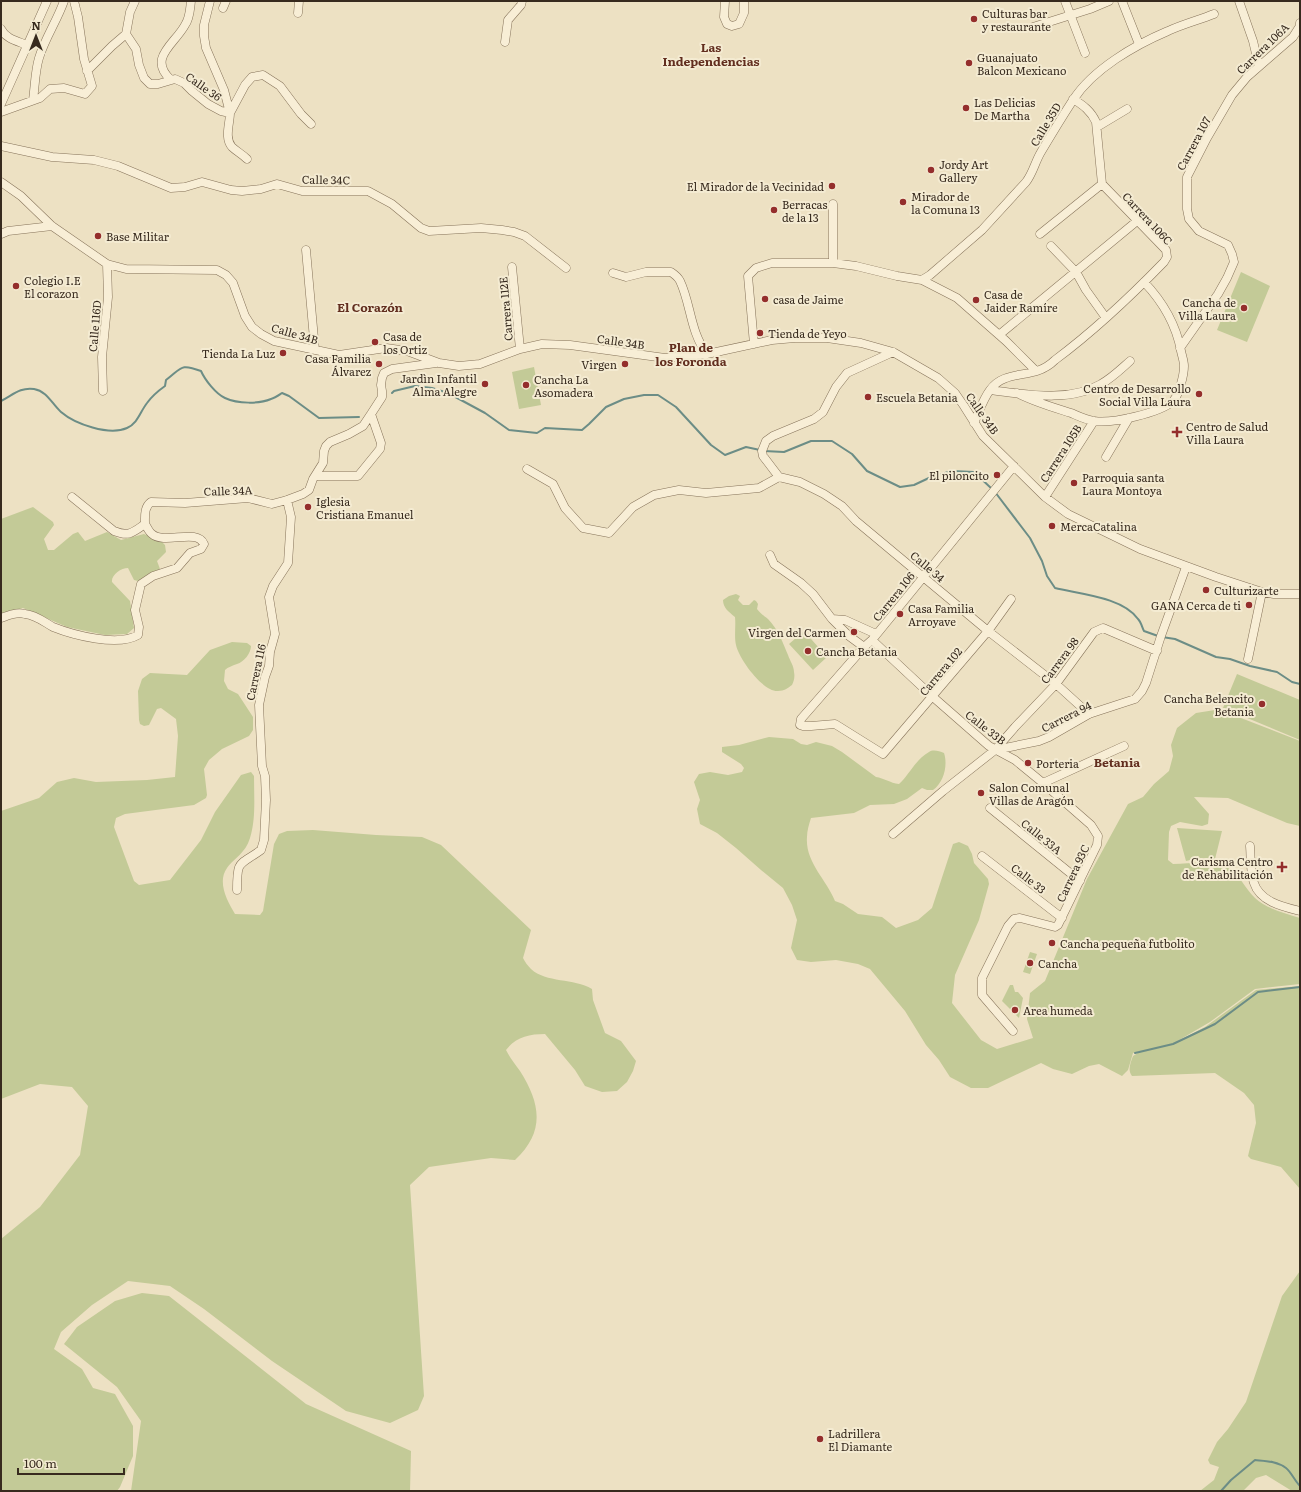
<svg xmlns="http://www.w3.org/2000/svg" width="1301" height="1492" font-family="Literata,serif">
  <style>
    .green { fill: #c3ca97 }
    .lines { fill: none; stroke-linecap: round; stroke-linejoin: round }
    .stream { stroke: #6c8d86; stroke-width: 2 }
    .minor-casing { stroke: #86735a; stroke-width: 9 }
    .minor { stroke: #f8eed6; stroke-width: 8 }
    .poi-dot { fill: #942e2c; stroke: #f4ebd2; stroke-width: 1.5 }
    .labels { text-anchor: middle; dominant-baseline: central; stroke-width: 4; stroke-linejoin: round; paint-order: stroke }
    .poi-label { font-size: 11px; fill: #372a1e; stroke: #f4ebd2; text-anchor: start }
    .street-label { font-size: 11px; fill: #372a1e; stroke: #f4ebd2 }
    .neighbourhood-label { font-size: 12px; font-weight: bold; fill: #622e1f; stroke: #f4ebd2 }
  </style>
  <rect width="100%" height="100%" fill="#ede1c3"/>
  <!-- green -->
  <path class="green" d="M1241 272 1270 286 1247 342 1217 330Z
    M534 367 541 405 519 409 512 372Z
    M33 507 53 522 54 525 44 539 48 550H54L73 534 78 532 85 541 107 532 121 540 144 534 162 542 165 545 166 552 157 561 160 569 138 581 134 580 128 568C121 568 111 575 112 582L130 601 134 628 127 634 105 635 67 627 23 608 1 614V519Z
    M736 594 740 596 738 600 743 605H749L754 600 756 601 758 604 757 609C761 614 763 615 768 619 778 629 783 643 788 655 790 661 794 666 794 672 795 677 794 681 792 685 788 688 784 691 778 691 763 692 739 659 736 645 734 636 736 626 735 617 729 612 723 608 723 600L729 596Z
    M804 631 827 657 813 670 789 644Z
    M232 642 247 643 251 646C251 653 244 662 237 664 232 666 228 667 225 670L224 681 228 689 238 694 253 717V730L249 736 222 749 209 760 204 769 207 795 206 798 194 805 125 814 116 818 114 827 134 881 139 885 170 880 201 840 215 812 241 775 251 772 254 776C254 797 256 819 250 838 245 854 235 857 227 868 217 882 227 901 235 914L260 915 263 911 274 844 279 834 287 831 313 830 376 835 422 837 441 845 531 930 523 958C525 962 528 966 531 969 546 983 574 978 592 989L593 1000 605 1033 621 1041 636 1061 633 1071 627 1082 617 1091 602 1092 585 1086 575 1070 545 1034C529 1034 516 1037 506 1050 510 1058 515 1064 520 1071 541 1104 545 1132 515 1160L491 1158 429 1167 410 1185 424 1396 418 1410 390 1423 346 1411 272 1361 204 1309 170 1286 128 1281 92 1305 61 1332 54 1349 82 1369 93 1388 115 1394 133 1426V1456L120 1487 117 1491H1V1239L40 1207 80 1155 88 1106 72 1087 40 1084 1 1099V811L39 798 57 782 74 778 96 782 147 780 175 777 178 736 176 719 161 708 157 709 149 725 144 726 140 724 139 720 138 691 142 679 150 673 187 675 210 650Z
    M1237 674 1300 700V740L1223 708Z
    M1215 710 1228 713 1300 741V826L1287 823 1228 798 1194 797 1209 814 1208 824 1202 826 1180 822 1171 826 1169 832 1168 860 1173 864C1191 864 1211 859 1228 868 1240 874 1245 889 1255 898 1267 909 1284 913 1300 918V984L1255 989 1210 1022 1174 1043 1205 1027 1256 990 1300 986V1189L1281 1167 1251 1159 1248 1156 1256 1123 1254 1105 1244 1093 1215 1073 1132 1076C1127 1070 1131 1062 1133 1056L1141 1051 1133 1053 1128 1070 1122 1076 1099 1064 1089 1066 1072 1074 1053 1069 1041 1063 988 1088H971L950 1077 939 1060 926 1045 905 1011 870 969 858 964 836 960 811 962 797 960 791 948 797 920 792 905 783 888 761 870 736 848 717 833 700 824 697 809 700 800 694 782 699 774 710 772 728 775 742 772 744 768 741 764 722 752V747L739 745 769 737 793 739 801 744 807 745 816 742 832 746 842 752 876 777C884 778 890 783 899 784 909 775 916 759 929 752 933 749 939 751 944 753 948 765 944 782 933 790H927L922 788 907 799 894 804 870 805 854 813 811 818C809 824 807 831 807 837 805 862 826 879 835 901L843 904 858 914 882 917 896 928 918 920 932 908 953 844 959 842 968 846 972 854 974 863 988 879 989 884 979 920 955 975 952 1003 981 1040 997 1049 1033 1038 1027 1019 1030 993 1045 981 1087 879 1128 804 1143 797 1154 784 1169 771 1173 756 1171 745 1177 728 1196 713Z
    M1177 828 1222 831 1215 859 1199 858 1186 861Z
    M1030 952 1037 954 1030 974 1023 972Z
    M1010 985H1013L1015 992H1018L1023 998 1019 1018 1002 1001Z
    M1300 1271V1491H1292L1266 1475 1256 1478 1243 1491H1200L1214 1480 1219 1467 1210 1464 1208 1460 1217 1442 1228 1429 1246 1402 1282 1296Z
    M142 1293 169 1296 306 1404 411 1451 410 1491H131L141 1421 117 1387 64 1344 77 1327 115 1301Z"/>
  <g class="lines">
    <!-- stream -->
    <path class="stream" d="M392 393 394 391 415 386 432 388 448 393 485 413 509 430 537 433 545 428 582 430 589 424 606 407 624 399 644 395H658L676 407 711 445 725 455 746 447 760 450
      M1 401C13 395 20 387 34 389 47 391 52 404 61 412 75 424 109 436 127 428 138 423 140 412 147 403 152 396 158 391 165 386L166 380C182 368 180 363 201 371 205 380 216 394 225 398 238 404 259 404 271 399 275 398 279 395 282 393L289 396 319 418 359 417
      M764 451 784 452 811 441H832L852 454 867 471 900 487 914 485 931 477 952 471 974 472 992 489
      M995 492 1030 538 1042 561 1047 576 1055 588C1079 594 1123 597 1138 619 1141 622 1142 627 1144 631L1158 636
      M1162 637 1175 639 1216 657 1230 659 1250 666 1277 672 1292 682 1300 684
      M1135 1053 1173 1044 1215 1024 1258 992 1300 987
      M1221 1491 1231 1480 1255 1460C1265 1461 1277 1461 1286 1468 1291 1472 1295 1481 1300 1486"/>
    <!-- minor casing -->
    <g class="minor-casing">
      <path id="minor" d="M210 1 204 25V36L206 48 224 90 230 113
        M725 1 724 17 727 24 732 26 739 24 744 13V1
        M1065 1 1085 53
        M1122 1 1139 44
        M1239 1 1253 41 1259 66
        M223 8 226 1
        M298 13 299 1
        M1033 27 1090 9 1109 1
        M1 29C6 39 17 41 27 45
        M126 34 136 49 139 65 144 78 150 84H158L175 79 184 83 192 91 208 104 221 111 230 113C230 123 224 138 232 147 236 151 242 154 247 159
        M126 34 130 12 135 1
        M505 42 508 20 521 5 522 1
        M87 71 112 46 126 34
        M171 80C147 58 175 44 185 25 190 18 190 9 191 1
        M1073 99C1083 105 1091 111 1096 122L1102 184
        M33 100C35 86 35 71 39 58 45 38 57 21 64 1
        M1 104 47 1
        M1 112 40 98 50 89 64 88 85 94 92 86 84 59 78 17 74 1
        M230 113 245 85 252 77 263 75 280 86 301 114 311 124
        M1097 127 1127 109
        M1 146 52 157 94 160 118 166 171 188 185 187 202 182 231 190 242 191 261 189 277 184 302 191H368L392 204 421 228 429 231 481 228 502 230 514 232 525 236 566 268
        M1 182 21 196 52 226 107 264 126 269 217 270 226 275 233 283 245 316 252 327 261 334 274 341 339 355 386 348 407 351 439 363 459 366 480 364 520 349 542 344 570 345 665 358 707 354 772 340 795 338H827L861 343 893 352 938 378 955 393 964 406 983 436 1045 497 1068 514 1140 549 1216 577 1262 592 1274 594H1300
        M833 204V263
        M1 234 8 231 52 226
        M1040 234 1102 184
        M1051 246 1076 272 1086 290 1106 318
        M306 250 315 350
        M512 267 520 349
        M613 273 626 277 646 272H671C674 274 678 277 680 281 691 304 690 332 707 354
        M922 280 930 275 982 230 1026 182C1033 173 1035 162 1041 152 1051 135 1062 117 1073 100 1093 69 1135 45 1168 31 1183 24 1199 20 1214 14
        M999 335 1137 221
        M754 344 748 276 756 268 772 263H833L856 266 897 276 922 280 957 298 1006 341 1036 371
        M1180 348 1218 294 1227 278 1234 262 1232 254 1228 245 1199 231 1189 219 1187 209V177L1207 138 1232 95 1247 77 1293 37 1300 26V23
        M990 390C1025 394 1069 403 1101 384 1112 378 1121 369 1130 361
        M103 391 102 357 108 297 107 264
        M1017 393C1034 402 1052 407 1071 413 1078 416 1086 420 1094 421 1111 424 1160 413 1173 401 1179 395 1184 375 1184 366 1184 361 1182 356 1181 351 1176 324 1163 302 1144 282
        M974 423C979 412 983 399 990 390 1001 374 1021 376 1037 371 1043 369 1050 365 1055 360 1094 331 1130 297 1164 262L1167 257 1166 250 1102 184
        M1106 457 1129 418
        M527 469 553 484 565 508 583 528 609 533 633 507 654 495 679 490 706 493 759 488 779 477 763 456 762 451 766 441 773 436 814 419 823 412 836 387 847 373 893 352
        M316 476H358L380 449 381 443 371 414
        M779 477 800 482 824 494 842 506 856 521 988 631 1056 684 1089 714
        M72 497 114 531C129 537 132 533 145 524 145 516 144 507 151 502L185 503 248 498 272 504 287 500 303 494 309 490 313 479 323 463 324 451 326 446 330 442 349 434 363 426 371 414 382 397V391L381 385 382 378 384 373 392 369 436 363
        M1045 497 1094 421
        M770 555 774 564 801 583 813 594 832 619 845 620 876 634
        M1011 599 988 631 883 754 835 724 811 726H803L800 725 801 719 864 647 872 640 1014 466
        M1 618C9 615 17 612 25 614 36 615 44 622 53 627 73 635 118 647 138 635L139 627 135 610 141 584 153 576 177 568 190 553 201 549 204 544C197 528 165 545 152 534 149 532 147 527 145 524
        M832 619 849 636 864 647
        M872 640 933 697 989 746 1015 760 1043 783 1091 825 1098 836 1097 845 1058 925 1055 927 1020 918 1014 919 1008 926 982 978V995L1013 1031
        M1248 659 1262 592
        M995 750 1015 727 1056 684 1094 632 1103 628 1157 651
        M1043 783 1124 746
        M990 808 1080 881
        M893 834 943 791 995 750 1039 741 1049 737 1089 714 1135 699 1142 691 1146 683 1161 636 1186 567
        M1250 846C1251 858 1250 872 1254 883 1260 902 1284 907 1300 911
        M982 856 1062 918
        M237 890C237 859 239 866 261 850L264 840 266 800 265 776 262 766 259 705 265 677 269 666 270 652 275 634 269 597 273 586 288 563 291 517 287 500"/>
    </g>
    <!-- minor -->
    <use href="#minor" class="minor"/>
  </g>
  <!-- markers -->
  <g class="poi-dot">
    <circle cx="974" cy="19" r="4"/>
    <circle cx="969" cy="63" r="4"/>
    <circle cx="966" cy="108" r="4"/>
    <circle cx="931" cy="170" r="4"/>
    <circle cx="832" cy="186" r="4"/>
    <circle cx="903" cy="202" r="4"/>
    <circle cx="774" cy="210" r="4"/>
    <circle cx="98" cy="236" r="4"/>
    <circle cx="16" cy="286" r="4"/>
    <circle cx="765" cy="299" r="4"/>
    <circle cx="976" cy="300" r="4"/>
    <circle cx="1244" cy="308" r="4"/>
    <circle cx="760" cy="333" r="4"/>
    <circle cx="375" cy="342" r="4"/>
    <circle cx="283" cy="353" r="4"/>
    <circle cx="379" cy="364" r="4"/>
    <circle cx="625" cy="364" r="4"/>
    <circle cx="485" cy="384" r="4"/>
    <circle cx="526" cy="385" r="4"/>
    <circle cx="1199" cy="394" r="4"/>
    <circle cx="868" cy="397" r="4"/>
    <path d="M1175 426h4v4h4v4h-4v4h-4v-4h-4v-4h4z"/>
    <circle cx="997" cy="475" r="4"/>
    <circle cx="1074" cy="483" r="4"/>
    <circle cx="308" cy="507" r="4"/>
    <circle cx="1052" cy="526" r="4"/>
    <circle cx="1206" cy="590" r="4"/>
    <circle cx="1249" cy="605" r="4"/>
    <circle cx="900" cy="614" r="4"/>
    <circle cx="854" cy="632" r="4"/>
    <circle cx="808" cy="651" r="4"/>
    <circle cx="1262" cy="704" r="4"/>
    <circle cx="1028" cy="763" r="4"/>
    <circle cx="981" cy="793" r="4"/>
    <path d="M1280 861h4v4h4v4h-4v4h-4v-4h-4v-4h4z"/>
    <circle cx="1052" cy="943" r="4"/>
    <circle cx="1030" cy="963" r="4"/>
    <circle cx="1015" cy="1010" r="4"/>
    <circle cx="820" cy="1439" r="4"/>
  </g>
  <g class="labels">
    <!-- poi labels -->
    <g class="poi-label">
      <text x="982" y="13">Culturas bar<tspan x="982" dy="13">y restaurante</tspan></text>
      <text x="977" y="57">Guanajuato<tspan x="977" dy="13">Balcon Mexicano</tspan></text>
      <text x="974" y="102">Las Delicias<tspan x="974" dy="13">De Martha</tspan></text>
      <text x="939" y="164">Jordy Art<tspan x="939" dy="13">Gallery</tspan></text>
      <text x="824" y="186" text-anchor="end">El Mirador de la Vecinidad</text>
      <text x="911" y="196">Mirador de<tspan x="911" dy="13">la Comuna 13</tspan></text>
      <text x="782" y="204">Berracas<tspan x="782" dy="13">de la 13</tspan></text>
      <text x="106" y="236">Base Militar</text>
      <text x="24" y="280">Colegio I.E<tspan x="24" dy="13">El corazon</tspan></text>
      <text x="984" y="294">Casa de<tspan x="984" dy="13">Jaider Ramíre</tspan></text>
      <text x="773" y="299">casa de Jaime</text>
      <text x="1236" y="302" text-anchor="end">Cancha de<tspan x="1236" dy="13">Villa Laura</tspan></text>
      <text x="768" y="333">Tienda de Yeyo</text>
      <text x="383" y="336">Casa de<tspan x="383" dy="13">los Ortiz</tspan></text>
      <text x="275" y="353" text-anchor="end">Tienda La Luz</text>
      <text x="371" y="358" text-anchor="end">Casa Familia<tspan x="371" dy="13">Álvarez</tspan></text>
      <text x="617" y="364" text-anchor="end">Virgen</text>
      <text x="477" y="378" text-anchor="end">Jardìn Infantil<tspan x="477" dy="13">Alma Alegre</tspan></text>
      <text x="534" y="379">Cancha La<tspan x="534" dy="13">Asomadera</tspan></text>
      <text x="1191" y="388" text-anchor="end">Centro de Desarrollo<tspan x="1191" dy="13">Social Villa Laura</tspan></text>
      <text x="876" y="397">Escuela Betania</text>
      <text x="1186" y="426">Centro de Salud<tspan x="1186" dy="13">Villa Laura</tspan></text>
      <text x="989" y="475" text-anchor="end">El piloncito</text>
      <text x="1082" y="477">Parroquia santa<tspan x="1082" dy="13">Laura Montoya</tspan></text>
      <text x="316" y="501">Iglesia<tspan x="316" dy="13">Cristiana Emanuel</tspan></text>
      <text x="1060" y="526">MercaCatalina</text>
      <text x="1214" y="590">Culturizarte</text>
      <text x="1241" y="605" text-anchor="end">GANA Cerca de ti</text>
      <text x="908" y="608">Casa Familia<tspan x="908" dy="13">Arroyave</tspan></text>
      <text x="846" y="632" text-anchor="end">Virgen del Carmen</text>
      <text x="816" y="651">Cancha Betania</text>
      <text x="1254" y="698" text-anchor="end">Cancha Belencito<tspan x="1254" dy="13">Betania</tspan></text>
      <text x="1036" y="763">Porteria</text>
      <text x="989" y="787">Salon Comunal<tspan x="989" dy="13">Villas de Aragón</tspan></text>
      <text x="1273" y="861" text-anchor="end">Carisma Centro<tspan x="1273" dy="13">de Rehabilitación</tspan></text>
      <text x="1060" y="943">Cancha pequeña futbolito</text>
      <text x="1038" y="963">Cancha</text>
      <text x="1023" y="1010">Area humeda</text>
      <text x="828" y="1433">Ladrillera<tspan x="828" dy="13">El Diamante</tspan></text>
    </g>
    <!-- street labels -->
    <g class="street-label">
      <text transform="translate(1262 48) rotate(-44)">Carrera 106A</text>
      <text transform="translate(204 86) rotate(35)">Calle 36</text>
      <text transform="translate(1045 124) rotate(-59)">Calle 35D</text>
      <text transform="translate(1193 143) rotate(-62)">Carrera 107</text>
      <text transform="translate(326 179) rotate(1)">Calle 34C</text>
      <text transform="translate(1148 218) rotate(47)">Carrera 106C</text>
      <text transform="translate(505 309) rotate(-95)">Carrera 112E</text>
      <text transform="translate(94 326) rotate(-85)">Calle 116D</text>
      <text transform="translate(295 333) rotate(16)">Calle 34B</text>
      <text transform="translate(621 341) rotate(8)">Calle 34B</text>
      <text transform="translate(983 413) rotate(55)">Calle 34B</text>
      <text transform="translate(1060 453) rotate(-57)">Carrera 105B</text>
      <text transform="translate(228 490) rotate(-2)">Calle 34A</text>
      <text transform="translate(928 566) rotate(40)">Calle 34</text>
      <text transform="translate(893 596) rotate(-51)">Carrera 106</text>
      <text transform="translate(1059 660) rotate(-53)">Carrera 98</text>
      <text transform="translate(940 671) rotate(-50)">Carrera 102</text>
      <text transform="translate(255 672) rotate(-78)">Carrera 116</text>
      <text transform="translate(1066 716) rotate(-27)">Carrera 94</text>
      <text transform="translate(986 727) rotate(38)">Calle 33B</text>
      <text transform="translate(1042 836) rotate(39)">Calle 33A</text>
      <text transform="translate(1072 873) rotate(-65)">Carrera 93C</text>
      <text transform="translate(1029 878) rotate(38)">Calle 33</text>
    </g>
    <!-- neighbourhood labels -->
    <g class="neighbourhood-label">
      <text x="711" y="47">Las<tspan x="711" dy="14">Independencias</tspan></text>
      <text x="370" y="307">El Corazón</text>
      <text x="691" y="347">Plan de<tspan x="691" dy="14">los Foronda</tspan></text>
      <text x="1117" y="762">Betania</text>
    </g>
  </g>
  <!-- border -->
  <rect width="1301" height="1492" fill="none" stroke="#372a1e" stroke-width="4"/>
  <!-- north arrow -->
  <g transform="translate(36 36)" stroke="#f4ebd2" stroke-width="3" paint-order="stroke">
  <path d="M0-3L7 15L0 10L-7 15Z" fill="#372a1e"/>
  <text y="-6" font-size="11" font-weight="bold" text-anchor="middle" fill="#372a1e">N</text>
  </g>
  <!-- scale -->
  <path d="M18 1468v6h106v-6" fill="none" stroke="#372a1e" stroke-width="2"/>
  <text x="24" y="1468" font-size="12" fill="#372a1e" stroke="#f4ebd2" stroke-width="3" paint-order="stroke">100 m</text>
</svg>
